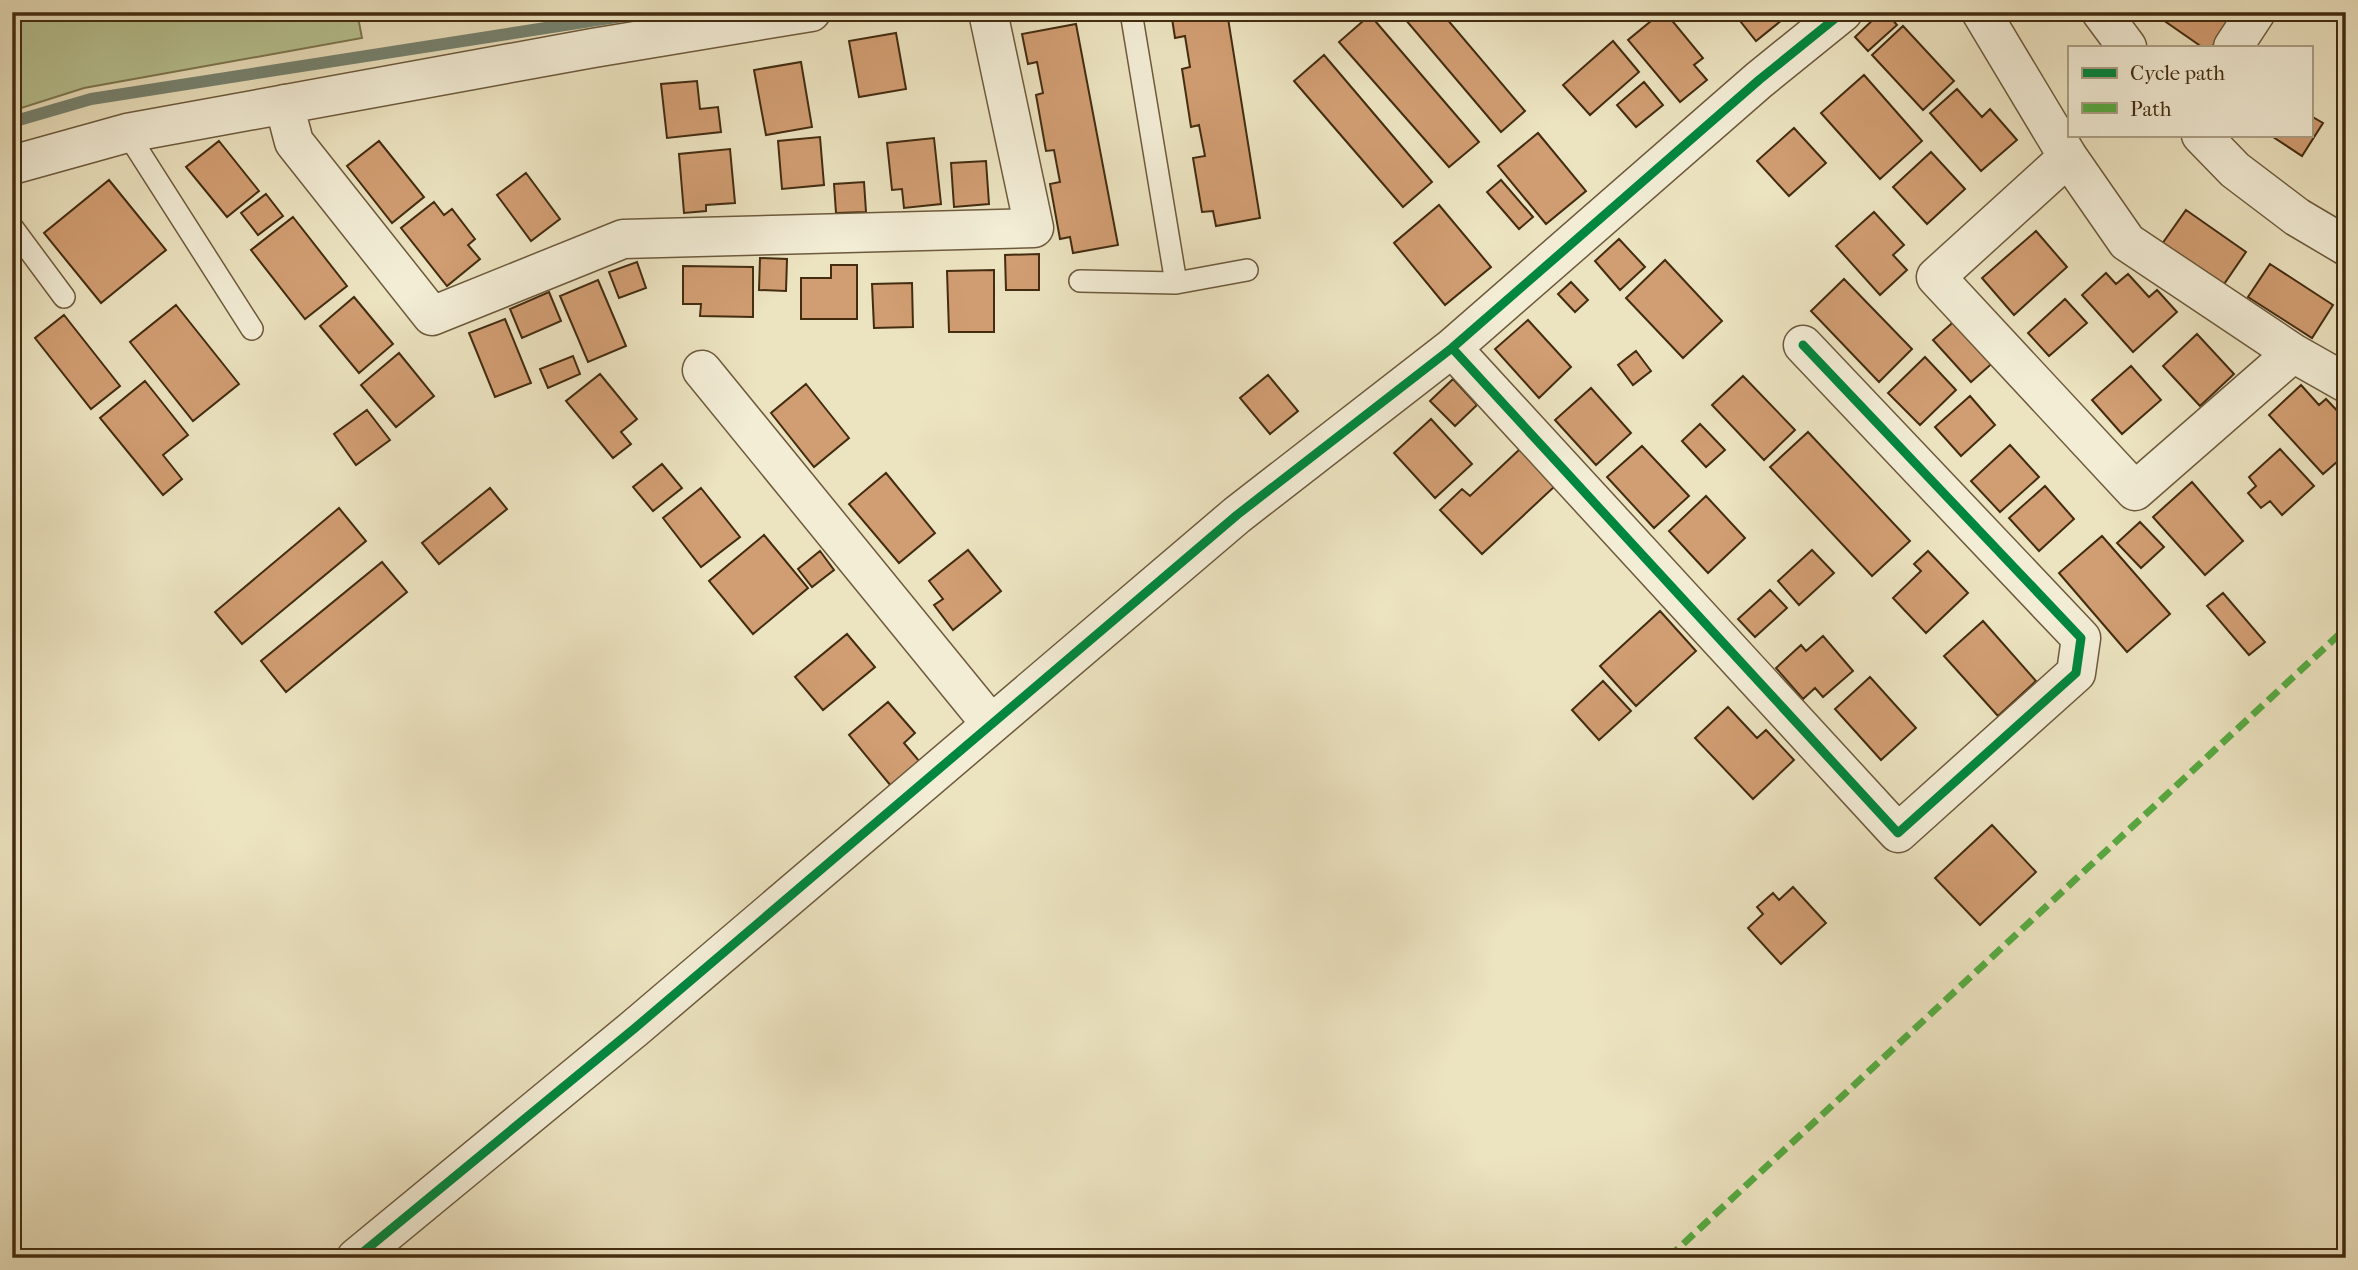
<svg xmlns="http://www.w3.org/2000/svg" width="2358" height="1270" font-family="'IM FELL French Canon',serif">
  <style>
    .green { fill: #b8c392; stroke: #7e7851; stroke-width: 2 }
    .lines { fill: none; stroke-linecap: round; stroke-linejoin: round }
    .stream { stroke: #778472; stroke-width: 12 }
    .building { fill: #d19d72; stroke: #432c10; stroke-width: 2 }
    .service-casing { stroke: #6d5a3c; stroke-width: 24 }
    .minor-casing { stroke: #6d5a3c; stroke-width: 41 }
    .tertiary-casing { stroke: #6d5a3c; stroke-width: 41 }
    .service { stroke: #f3edd6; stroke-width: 21 }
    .minor { stroke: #f3edd6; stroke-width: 38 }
    .tertiary { stroke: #f3edd6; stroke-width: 38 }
    .quiet { stroke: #56ab42; stroke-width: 7; stroke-dasharray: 14 7; stroke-linecap: butt }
    .cycleway-casing { stroke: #f3edd6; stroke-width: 13 }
    .cycleway { stroke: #00873e; stroke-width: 9 }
  </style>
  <rect width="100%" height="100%" fill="#ece3c0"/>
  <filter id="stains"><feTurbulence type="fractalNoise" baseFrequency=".00286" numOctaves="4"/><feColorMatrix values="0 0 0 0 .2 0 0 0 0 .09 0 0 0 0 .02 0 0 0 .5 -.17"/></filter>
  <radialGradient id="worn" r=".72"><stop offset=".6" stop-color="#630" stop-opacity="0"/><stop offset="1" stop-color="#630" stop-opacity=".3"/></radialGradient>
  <!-- green -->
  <path class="green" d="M12 12H357L362 38 84 88 12 111Z"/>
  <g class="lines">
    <!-- stream -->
    <path class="stream" d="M12 122 91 99 648 12"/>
  </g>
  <!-- building -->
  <path class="building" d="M1171 12H1227L1260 218 1216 226 1213 211 1202 212 1193 158 1205 156 1199 125 1191 127 1182 69 1190 67 1185 36 1175 38Z
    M1399 12H1441L1525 111 1501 132Z
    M1662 12H1665L1703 58 1694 65 1707 80 1680 102 1628 40Z
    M1733 12H1783L1787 16 1756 41Z
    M1881 12H1886L1897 25 1868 51 1855 37Z
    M2237 12 2212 47H2202L2153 13Z
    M1370 15 1479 142 1449 167 1339 42Z
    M1076 24 1118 245 1073 253 1070 237 1060 239 1050 184 1060 182 1054 150 1046 151 1036 95 1043 93 1037 62 1028 64 1022 34Z
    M1903 26 1954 81 1923 110 1872 55Z
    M896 33 906 89 859 97 849 41Z
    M1613 41 1639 72 1590 115 1563 85Z
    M1324 55 1432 182 1403 207 1294 81Z
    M801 62 812 127 766 135 754 70Z
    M1864 75 1922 141 1880 179 1821 113Z
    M697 81 700 109 718 107 721 132 667 138 661 84Z
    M1644 82 1663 105 1636 127 1617 105Z
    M1957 89 1982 117 1990 109 2017 140 1981 171 1930 113Z
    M2311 116 2323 123 2302 156 2270 135H2311Z
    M1794 128 1826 163 1789 196 1757 161Z
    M1538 133 1586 191 1546 224 1498 166Z
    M820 137 824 185 782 189 778 141Z
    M934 138 941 204 904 208 902 189 892 190 887 143Z
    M219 141 259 191 227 217 186 167Z
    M379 141 424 197 392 223 347 166Z
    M730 149 735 203 706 205V211L684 213 679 154Z
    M1931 152 1965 189 1927 224 1893 187Z
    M986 161 989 204 954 207 951 163Z
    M526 173 560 219 531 241 497 195Z
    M109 180 166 250 101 303 44 233Z
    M1501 180 1533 217 1519 229 1487 192Z
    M864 182 866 212 836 213 834 184Z
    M266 194 283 216 258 235 241 213Z
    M434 202 444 215 452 209 475 239 468 245 480 259 447 286 401 228Z
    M1439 205 1491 267 1445 305 1394 243Z
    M2186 210 2246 252 2222 287 2162 244Z
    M1874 212 1904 245 1893 255 1907 270 1880 295 1836 246Z
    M293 217 347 286 305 319 251 250Z
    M2036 231 2067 267 2014 315 1982 278Z
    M1619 239 1645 267 1620 290 1595 261Z
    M1039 254V290H1006L1005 255Z
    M760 258 787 259 786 291 759 290Z
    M1665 260 1722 321 1683 358 1626 298Z
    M637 262 646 288 619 298 609 272Z
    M2270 264 2333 305 2312 338 2248 297Z
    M831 265H857V319H801V278H831Z
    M683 266 753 267V317L700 316 701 304H683Z
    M994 270V332H949L947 271Z
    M2106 273 2116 284 2128 274 2149 297 2157 290 2177 312 2133 352 2082 295Z
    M1844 279 1912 349 1879 382 1811 311Z
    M598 280 626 346 588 362 560 296Z
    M1571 282 1588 300 1575 312 1558 294Z
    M912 283 913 327 874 328 872 284Z
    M549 292 561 321 522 338 510 309Z
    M354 297 393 344 359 373 320 326Z
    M2065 299 2087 323 2049 356 2028 333Z
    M176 305 239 384 193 421 130 342Z
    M64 315 120 386 91 409 35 338Z
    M1959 317 1997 359 1971 382 1933 340Z
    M505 319 531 383 495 397 469 333Z
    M1528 320 1571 367 1539 398 1495 349Z
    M2197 334 2234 374 2200 406 2163 366Z
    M1636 351 1651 371 1633 385 1618 365Z
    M399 353 434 396 396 427 361 385Z
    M573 356 580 374 548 388 540 369Z
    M1925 357 1956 390 1920 425 1888 393Z
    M2131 366 2161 400 2122 434 2092 400Z
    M600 374 637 419 621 432 631 444 613 458 566 401Z
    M1268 375 1298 411 1270 434 1240 398Z
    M1743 376 1795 430 1764 460 1712 405Z
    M1453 379 1477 405 1455 426 1430 401Z
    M145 381 188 435 163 455 182 479 163 495 100 418Z
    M806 384 849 438 814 467 771 413Z
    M2301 385 2319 405 2326 399 2346 420V427L2342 430 2346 434V454L2323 474 2269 415Z
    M1591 388 1631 433 1596 465 1555 420Z
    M1970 396 1995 425 1961 456 1935 427Z
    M367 410 390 440 356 465 334 434Z
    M1431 419 1472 464 1435 498 1394 453Z
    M1700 424 1725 450 1706 467 1682 441Z
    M1808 432 1910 541 1872 576 1770 467Z
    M2010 445 2039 477 2000 512 1971 481Z
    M1642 446 1689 496 1654 528 1607 477Z
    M1520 449 1555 486 1482 554 1440 510 1462 489 1470 496Z
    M2280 449 2314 486 2282 515 2270 501 2261 508 2248 493 2256 486 2249 477Z
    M662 464 682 488 653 511 633 487Z
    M886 473 935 533 899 563 849 504Z
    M2192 482 2243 541 2205 575 2153 517Z
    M2045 486 2074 519 2039 551 2009 518Z
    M490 488 507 509 439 564 422 543Z
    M701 488 740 537 701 567 663 518Z
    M1706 496 1745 538 1708 573 1669 531Z
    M339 508 366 541 242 644 215 612Z
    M2140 522 2164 547 2141 568 2117 543Z
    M764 535 808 588 753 634 709 581Z
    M2102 536 2170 614 2127 652 2059 573Z
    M968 550 1001 591 953 630 934 605 943 599 929 581Z
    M1812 550 1834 573 1799 605 1778 581Z
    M820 551 834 570 812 587 798 569Z
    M1928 551 1968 593 1926 633 1893 598 1921 571 1914 564Z
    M382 562 407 592 286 692 261 661Z
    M1770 590 1787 608 1755 637 1738 619Z
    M2223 593 2265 642 2249 655 2207 606Z
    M1660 611 1696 651 1636 706 1600 666Z
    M1983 621 2036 681 1998 716 1944 656Z
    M847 634 875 667 823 710 795 677Z
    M1823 636 1853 671 1823 697 1815 688 1803 699 1776 668 1801 645 1806 651Z
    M1870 677 1916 728 1881 760 1835 709Z
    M1603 681 1631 711 1599 740 1572 710Z
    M888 702 915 733 904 743 920 762 891 786 849 735Z
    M1728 707 1757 738 1766 730 1794 760 1753 799 1695 738Z
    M1992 825 2036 872 1980 925 1935 878Z
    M1793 887 1826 923 1781 964 1748 928 1763 914 1757 907 1773 893 1779 900Z"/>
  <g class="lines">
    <!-- service casing -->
    <g class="service-casing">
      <path id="service" d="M1131 12 1176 283
        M127 133 252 329
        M12 227 64 297
        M1080 281 1176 283 1247 270"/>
    </g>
    <!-- minor casing -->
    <g class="minor-casing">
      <path id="minor" d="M1981 12 2068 157 2127 242 2293 353 2346 383
        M2233 47 2256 12
        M284 104 294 142 432 316 623 239 1034 228 988 12
        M2068 157 1936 277 2135 491 2293 353
        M12 165 127 133 593 48 811 12
        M1452 348 1898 833 2076 673 2081 638 1803 345
        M702 370 991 724
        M356 1258 635 1028 1237 515 1452 348 1759 80 1843 12"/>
    </g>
    <!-- tertiary casing -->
    <g class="tertiary-casing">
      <path id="tertiary" d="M2101 12 2127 47
        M2201 135 2235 170 2297 217 2346 246"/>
    </g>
    <!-- service -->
    <use href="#service" class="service"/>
    <!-- minor -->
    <use href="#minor" class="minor"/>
    <!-- tertiary -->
    <use href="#tertiary" class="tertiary"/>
    <!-- quiet -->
    <path class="quiet" d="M1668 1258 2346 628"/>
    <!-- cycleway casing -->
    <g class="cycleway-casing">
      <path id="cycleway" d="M1452 348 1898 833 2076 673 2081 638 1803 345
        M356 1258 635 1028 1237 515 1452 348 1759 80 1843 12"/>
    </g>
    <!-- cycleway -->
    <use href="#cycleway" class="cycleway"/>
  </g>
  <!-- margin -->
  <rect width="2358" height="1270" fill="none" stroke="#ece3c0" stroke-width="42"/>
  <rect x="14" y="14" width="2330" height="1242" fill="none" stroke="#432c10" stroke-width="3.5"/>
  <rect x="21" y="21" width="2316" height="1228" fill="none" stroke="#432c10" stroke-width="2"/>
  <!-- legend -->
  <rect x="2068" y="46" width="245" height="91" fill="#f3edd6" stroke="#ada087" stroke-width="2"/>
  <rect x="2082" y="68" width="35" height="10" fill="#00873e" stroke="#ada087" stroke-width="2"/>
  <text x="2130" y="80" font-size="21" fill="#432c10">Cycle path</text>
  <rect x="2082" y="103" width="35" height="10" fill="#56ab42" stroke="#ada087" stroke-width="2"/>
  <text x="2130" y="116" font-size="21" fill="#432c10">Path</text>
  <rect width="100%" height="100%" filter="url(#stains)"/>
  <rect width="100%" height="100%" fill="url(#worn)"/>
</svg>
